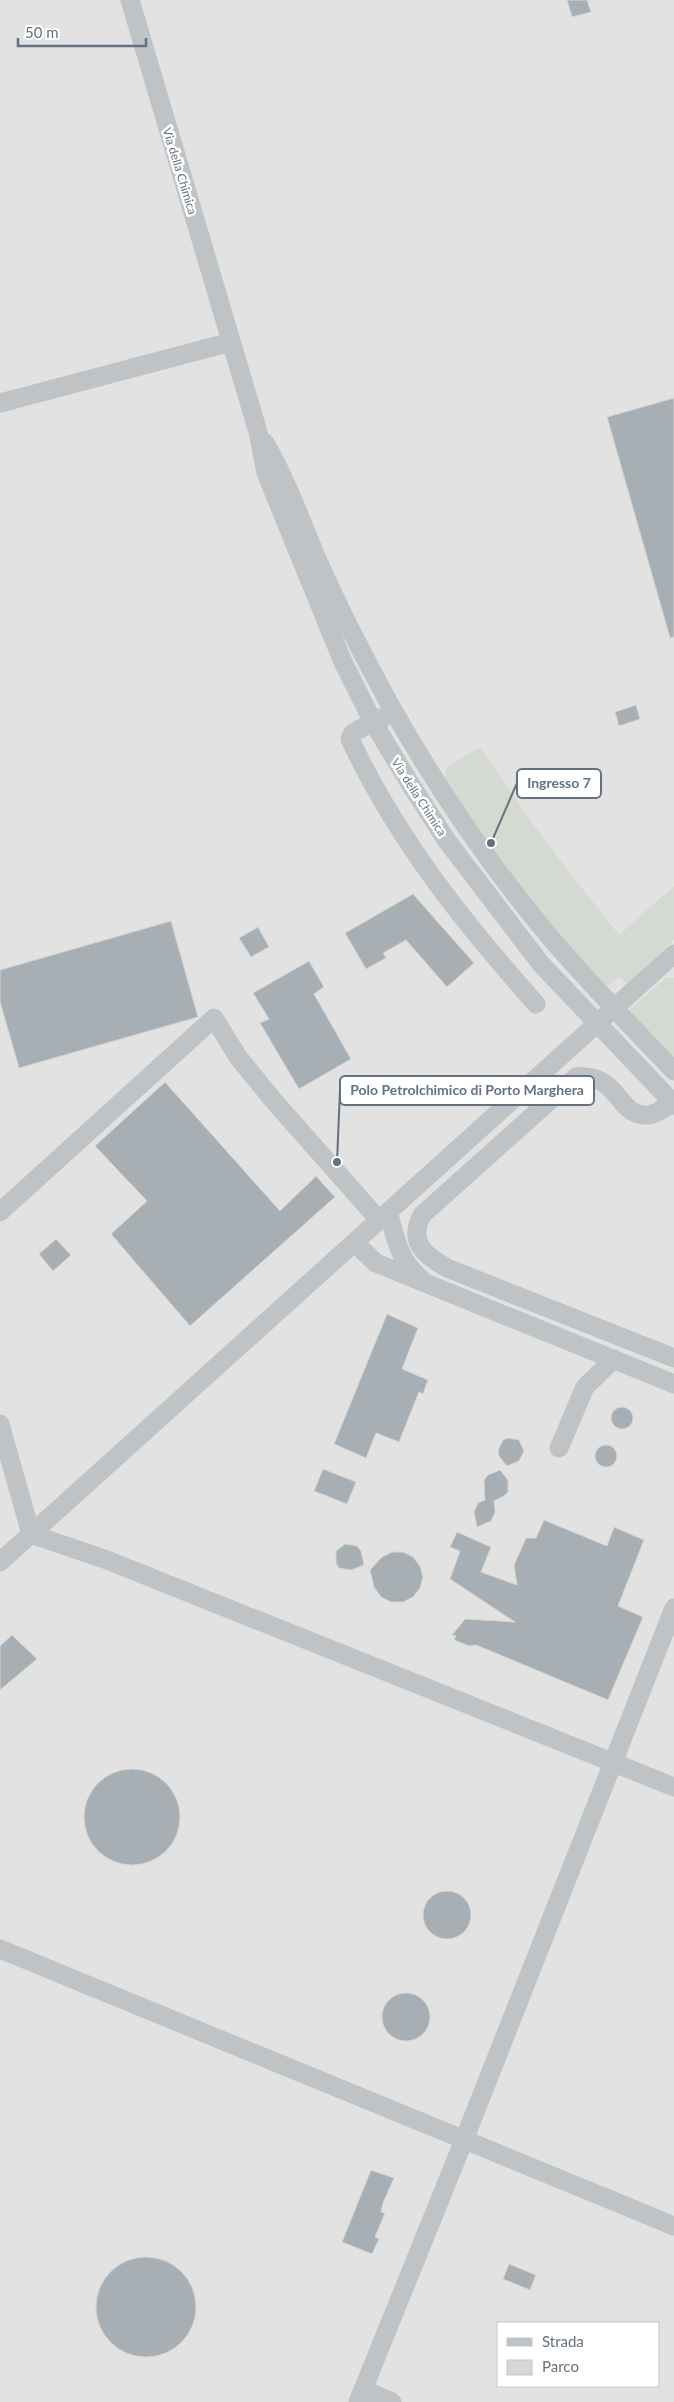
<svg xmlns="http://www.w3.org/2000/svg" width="674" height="2402" font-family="Lato,sans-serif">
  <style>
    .built { fill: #e1e2e1; fill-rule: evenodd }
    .green { fill: #d4dad1 }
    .building { fill: #a8afb4; stroke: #d4d5d2 }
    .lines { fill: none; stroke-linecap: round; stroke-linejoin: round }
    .minor { stroke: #bfc3c6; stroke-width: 19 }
    .labels { text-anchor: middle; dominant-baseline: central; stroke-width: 5; stroke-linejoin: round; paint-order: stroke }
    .street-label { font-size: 12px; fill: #64727f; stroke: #fff }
    .leader { fill: none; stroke: #64727f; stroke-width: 2 }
    .callout-dot { fill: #64727f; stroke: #fff; stroke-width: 2 }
    .callout { fill: #fff; stroke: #64727f; stroke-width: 2 }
    .callout-label { font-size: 14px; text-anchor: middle; font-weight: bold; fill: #64727f }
  </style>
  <rect width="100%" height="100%" fill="#f3f3f0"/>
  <!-- built -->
  <path class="built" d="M0 0H674V2402H0ZM498 2323H658V2386H498Z"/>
  <!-- green -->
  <path class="green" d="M480 747 544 840 619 935 674 886V940L627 984 619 976 604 989 535 908 471 818 445 778 446 769 450 765Z
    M667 977 674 978V1064L626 1013Z"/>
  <!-- building -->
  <path class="building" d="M567 0H587L591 12 572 17Z
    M674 398V637L670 638 607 417Z
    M636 705 640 719 619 726 615 712Z
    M413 894 474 963 447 987 406 940 383 953 386 958 366 969 345 933Z
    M171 921 198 1017 19 1068 0 1002V970Z
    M258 927 269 947 251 957 239 938Z
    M309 961 324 987 314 994 351 1059 299 1089 260 1023 269 1019 253 993Z
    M165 1082 280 1211 316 1176 335 1197 190 1326 111 1234 147 1201 95 1146Z
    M56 1239 71 1255 53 1271 39 1254Z
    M387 1314 418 1328 402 1369 428 1380 423 1394 419 1392 399 1442 376 1433 366 1458 334 1444Z
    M611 1418a11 11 0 1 1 22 0a11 11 0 1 1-22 0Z
    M508 1438 519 1440 524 1451 519 1461 507 1466 499 1456 498 1450 503 1440Z
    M595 1456a11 11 0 1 1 22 0a11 11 0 1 1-22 0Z
    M323 1469 356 1482 347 1504 314 1491Z
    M500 1470 508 1480V1492L504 1496 494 1501 495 1512 491 1521 477 1527 474 1512 478 1503 485 1500 484 1480 488 1475Z
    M544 1520 607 1546 614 1527 644 1540 618 1606 643 1617 608 1700 476 1645 469 1646 454 1640 456 1636 452 1635 465 1619 515 1622 450 1579 460 1551 450 1547 457 1532 491 1547 481 1572 517 1585 514 1565 526 1538H536Z
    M345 1544 357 1546 361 1551 364 1565 351 1570 339 1568 336 1563V1551Z
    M392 1552H403L413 1557 420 1566 423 1577 420 1588 413 1597 403 1602H391L381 1597 374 1587 370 1570 382 1557Z
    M12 1635 37 1659 0 1690V1646Z
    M84 1817a48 48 0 1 1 96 0a48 48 0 1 1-96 0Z
    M423 1915a24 24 0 1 1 48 0a24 24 0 1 1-48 0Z
    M382 2017a24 24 0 1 1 48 0a24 24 0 1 1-48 0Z
    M371 2170 394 2178 383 2203 381 2212 385 2213 375 2237 379 2239 372 2254 342 2242Z
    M96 2307a50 50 0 1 1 100 0a50 50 0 1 1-100 0Z
    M509 2264 536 2275 530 2290 503 2279Z"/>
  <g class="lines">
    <!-- minor -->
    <path class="minor" d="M130 0 258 432 266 473 343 662 373 722 409 782 447 841 541 964 674 1104
      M0 403 231 342
      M265 443C287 481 301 521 318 561 339 609 364 657 389 703 435 785 488 863 548 935 588 982 631 1026 674 1071
      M382 719 380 718 353 733 350 739C396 838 464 923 536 1004
      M674 1105C664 1106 655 1116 645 1115 616 1114 619 1073 576 1077L422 1215C408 1242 424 1255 447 1268L674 1358
      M0 1212 214 1018 238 1057 273 1100 379 1220
      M388 1212C396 1238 398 1259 420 1278
      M355 1243 376 1263 674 1384
      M0 1424 31 1534 107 1560 674 1787
      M559 1448 585 1387 614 1359
      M0 1562 674 954
      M0 1949 674 2226
      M364 2390 392 2402
      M358 2402 464 2140 674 1608"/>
  </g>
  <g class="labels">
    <!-- street labels -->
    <g class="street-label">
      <text transform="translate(180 171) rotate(73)">Via della Chimica</text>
      <text transform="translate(419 797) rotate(57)">Via della Chimica</text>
    </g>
  </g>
  <!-- callouts -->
  <path class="leader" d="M491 843L517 783M337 1162L340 1090"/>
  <g class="callout-dot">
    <circle cx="491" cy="843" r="5"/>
    <circle cx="337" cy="1162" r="5"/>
  </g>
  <g class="callout">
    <rect x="517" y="769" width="84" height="29" rx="5"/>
    <rect x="340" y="1076" width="254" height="29" rx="5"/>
  </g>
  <g class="callout-label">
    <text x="559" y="788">Ingresso 7</text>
    <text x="467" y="1095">Polo Petrolchimico di Porto Marghera</text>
  </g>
  <!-- legend -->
  <rect x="497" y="2322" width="162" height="65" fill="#ffffff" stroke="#c1c7cc"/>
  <rect x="507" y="2338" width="25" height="8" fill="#bfc3c6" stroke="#c1c7cc"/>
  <text x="542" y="2347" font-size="15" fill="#64727f">Strada</text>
  <rect x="507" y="2360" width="25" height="15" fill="#d4dad1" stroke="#c1c7cc"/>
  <text x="542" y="2372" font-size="15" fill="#64727f">Parco</text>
  <!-- scale -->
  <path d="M18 38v8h128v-8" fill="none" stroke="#64727f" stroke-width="2.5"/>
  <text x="25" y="38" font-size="15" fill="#64727f" stroke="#ffffff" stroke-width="4" paint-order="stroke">50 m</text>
</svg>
